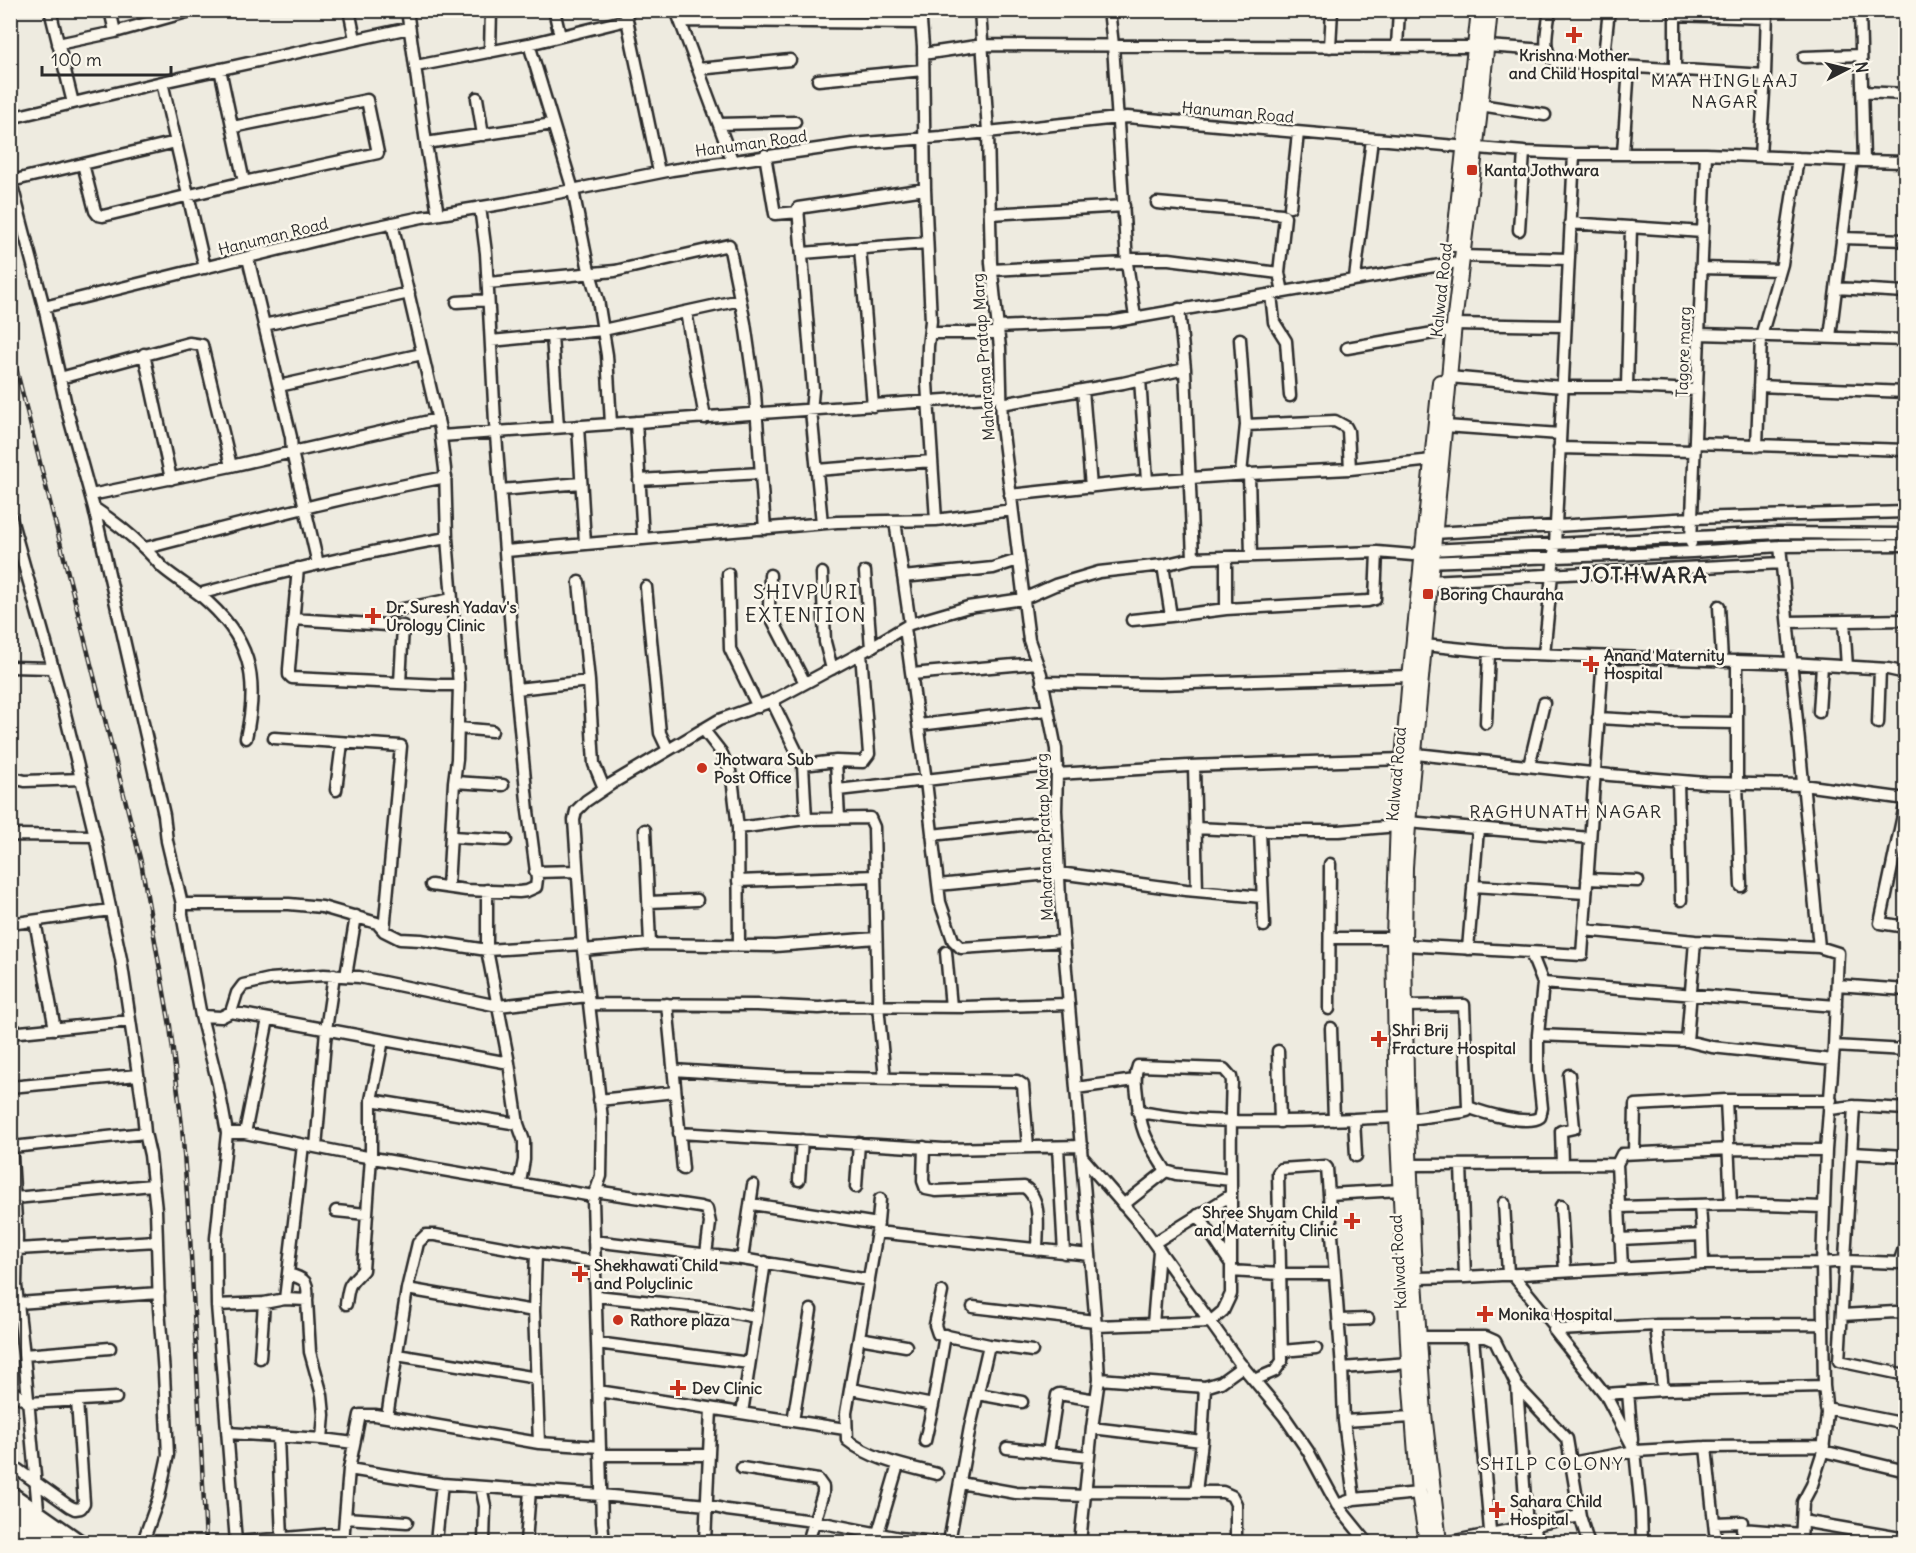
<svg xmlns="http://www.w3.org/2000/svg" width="1916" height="1553" font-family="Delius,sans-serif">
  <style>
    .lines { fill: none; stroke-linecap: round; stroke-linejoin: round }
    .minor-casing { stroke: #2b2b2b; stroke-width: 15 }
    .major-casing { stroke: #2b2b2b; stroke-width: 18 }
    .minor { stroke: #fbf7ec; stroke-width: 10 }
    .major { stroke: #fbf7ec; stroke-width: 14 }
    .rail-casing { stroke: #2b2b2b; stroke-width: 4.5 }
    .rail { stroke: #fbf7ec; stroke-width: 2; stroke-dasharray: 7; stroke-linecap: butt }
    .poi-dot { fill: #c8321e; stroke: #fbf7ec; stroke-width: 2 }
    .labels { text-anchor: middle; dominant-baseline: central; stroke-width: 5; stroke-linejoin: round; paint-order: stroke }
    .poi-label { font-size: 16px; font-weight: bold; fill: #2b2b2b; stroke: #fbf7ec; text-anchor: start }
    .street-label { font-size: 16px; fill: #2b2b2b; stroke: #fbf7ec }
    .neighbourhood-label { font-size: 18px; letter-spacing: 1.5px; fill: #2b2b2b; stroke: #fbf7ec }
    .quarter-label { font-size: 20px; letter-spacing: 1.5px; fill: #2b2b2b; stroke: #fbf7ec }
    .district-label { font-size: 22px; font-weight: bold; letter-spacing: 1.5px; fill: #2b2b2b; stroke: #fbf7ec }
  </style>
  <rect width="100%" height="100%" fill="#eeebe0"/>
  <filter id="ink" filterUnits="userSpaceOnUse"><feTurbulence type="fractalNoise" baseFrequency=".0167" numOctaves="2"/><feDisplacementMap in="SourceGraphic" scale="12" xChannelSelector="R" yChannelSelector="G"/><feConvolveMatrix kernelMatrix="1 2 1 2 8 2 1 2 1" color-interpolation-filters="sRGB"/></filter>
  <g filter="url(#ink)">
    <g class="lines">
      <!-- minor casing -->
      <g class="minor-casing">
        <path id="minor" d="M50 10 73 103
          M110 10 115 32
          M349 10 355 39
          M407 10 427 150 438 214
          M554 10 560 36
          M625 10 659 172
          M676 10 732 160
          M920 10 923 46 925 189 931 321 928 346 927 383 936 520
          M980 10 988 132 991 263 1000 348 1002 426 1029 640 1041 674 1056 749 1057 774 1056 810 1060 899 1096 1326 1099 1379 1092 1428 1080 1542
          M1550 10C1548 27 1540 52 1556 62L1765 75 1760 156
          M1675 10V71
          M1860 10 1864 161 1906 162
          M457 11V10
          M1675 15 1767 18
          M680 21 921 23
          M1905 38H1906
          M58 44 115 32 194 10
          M529 44 573 190 588 266 598 300 607 355 611 424
          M1486 46 1546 50
          M1330 47 1332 10
          M1397 47 1399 10
          M490 52 491 10
          M923 54 983 45 1476 47
          M1804 57 1861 55
          M1603 65 1609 10
          M416 66 529 44 627 20
          M220 69 244 182
          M698 69 790 60
          M1765 75 1767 11
          M818 80 923 70
          M162 82 205 268
          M1862 92 1906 94
          M477 98 483 135
          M1480 105 1545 115
          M10 118 162 82 409 28
          M719 124 795 122
          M426 143 553 124
          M1623 153 1629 67
          M765 155 775 214 799 212
          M83 164 95 211 98 215 103 216 244 182 378 153 367 100 233 127
          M10 178 44 307 68 414 94 508 164 815 167 841 182 904V914L201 1016 218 1084 227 1133 216 1238 217 1305 236 1542
          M11 181 176 142
          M1157 203 1282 214 1285 217 1279 273
          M1290 207 1298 133
          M990 214 1124 206
          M392 223 440 429 445 469 447 538 459 685 457 759 454 782 448 887
          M1570 223 1703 232
          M1519 230 1524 152
          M1842 238 1906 240
          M860 248 873 406
          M803 253 927 243
          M1461 256 1568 259
          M248 258 291 437 292 452 318 564
          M1127 259H1169L1279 273 1283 292
          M1127 263 1135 317
          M1701 268 1780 270
          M992 270 1127 263 1113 45 1109 10
          M1355 278 1372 139
          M488 283 615 271 729 245 745 323 755 393 765 529
          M1836 288 1906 292
          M1271 294 1274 322 1286 341 1290 396
          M457 302 488 300
          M44 307 342 234 422 217 507 203 672 170 852 144 941 137 1127 117 1524 152 1574 154H1706L1864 161
          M1179 309 1185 369 1193 558
          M686 312 705 418
          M1454 324 1565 326
          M264 325 409 293
          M997 327 1110 322 1452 263
          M930 333H998
          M1699 334 1906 340
          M552 335 558 427
          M1830 337 1852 161
          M1240 339 1246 425 1241 474
          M491 341 603 330 740 300
          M1347 348 1445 331
          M144 354 171 479
          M1449 377 1562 387H1627L1697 390
          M60 378 189 343 202 345 231 466
          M1140 379 1147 481
          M279 386 422 354
          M1759 386 1906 392
          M1627 387 1631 227
          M1083 390 1091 487
          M1001 404 1123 383 1185 369
          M636 422 643 538
          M1246 425 1335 421 1346 427 1348 431 1350 469
          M578 426 585 543
          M1445 426 1560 434
          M441 436 1001 396
          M1695 443 1906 450
          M1757 446 1761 336 1782 264 1798 158
          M1559 448 1694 451
          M817 470 932 461
          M1249 474 1251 556
          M639 480 761 473
          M501 490 581 483
          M91 495 231 466 438 419
          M1010 495 1132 482 1249 474 1350 469 1432 460
          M94 508C112 520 129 533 144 548 151 554 157 562 163 568 175 578 188 586 200 595 250 637 260 676 246 738
          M10 515 60 693 95 836 121 959 142 1101 145 1133 150 1155 156 1210 159 1308 164 1374 168 1455 159 1497 145 1536V1542
          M895 521 910 624
          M822 523 811 411 813 390 798 208 925 189
          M1434 533 1692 518 1906 512
          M1691 543 1706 154
          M1780 546 1819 947
          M145 548C245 523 344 496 446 477
          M506 551 837 522 936 520 1012 510
          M1425 562 1692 552 1780 546 1901 545 1906 543
          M1163 565 1171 616 1226 609 1368 601 1375 599 1377 552
          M298 568 289 669V675L292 678 441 685H459
          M865 572 871 648
          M822 573 825 642 832 669
          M728 574 730 649 758 707
          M770 575 769 607 772 619 805 683
          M903 577 993 568 1018 560
          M1430 581 1782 563
          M579 582 589 681 594 764 604 788
          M646 587 660 733 668 750
          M199 594C281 572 363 552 447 538
          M1719 606 1722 661
          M1226 609V557
          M393 611 452 599
          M293 619 403 626 400 683
          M1132 620 1171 616
          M1844 621 1847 667
          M1788 622 1906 620
          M905 628 926 781 940 902 953 940 961 948 1064 941
          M1424 645 1503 653 1791 663 1888 669 1906 673
          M1544 654 1555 545 1574 154
          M1737 661V784L1741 886
          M10 667 52 668
          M912 674 1037 663
          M1042 682 1159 684 1410 676
          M517 689 589 681
          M772 701 803 765 806 819
          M1819 712 1822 665
          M1598 718 1669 722 1737 723
          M1486 723 1489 652
          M1878 723 1880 669
          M919 725 1047 710
          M458 728 492 731
          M703 729 721 752 730 771 733 786 738 828 739 945
          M274 738 401 746 384 931
          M1407 753 1610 775 1706 783 1803 785 1906 799
          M836 761 839 818
          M803 765 836 761 863 762 869 754 861 653
          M1194 766 1197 891
          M1529 766 1544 703
          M1057 774 1188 766 1403 759
          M10 777 25 781 82 779
          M1678 781 1681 900
          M454 782 503 785
          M336 790 342 743
          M838 790 1057 765
          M1906 801 1880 923 1906 927
          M1408 822 1590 838
          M738 828 806 819 870 818 874 827 878 1005 885 1079
          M1195 828 1260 831H1339L1398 826
          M645 830 650 944
          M1260 831 1264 926
          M932 835 1057 821
          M452 837 506 840
          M10 839 13 835 95 836
          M535 872 577 871
          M1587 879 1638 881
          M738 881 875 876
          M431 885 466 890 519 892 527 891 536 887 537 879 528 811 513 656 495 422 486 253 480 207
          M938 885 1059 873 1186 890 1262 897
          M1473 886 1586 893
          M487 890V950L509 1063 518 1124 524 1141V1160L520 1182
          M649 902 697 900
          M182 904H289L322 907 377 923 384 931 400 939 421 940 487 950 583 944
          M35 921 55 1029
          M10 924 110 910
          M1584 930 1695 941 1819 947 1838 953 1834 1046 1826 1150 1822 1263 1824 1386 1827 1413 1823 1451 1812 1485 1803 1502 1801 1542
          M1330 938H1394
          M1404 945 1582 955 1603 657
          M1468 949 1478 829
          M583 950 650 944 775 946 876 938
          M946 952 951 1007
          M346 976 356 916
          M1543 983 1836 1006
          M1837 985 1906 990
          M589 1004 757 1005 819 1008 843 1006 965 1007 1069 1004
          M667 1004 683 1169
          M1405 1006 1464 1005 1468 1107 1467 1111 1463 1112 1408 1119
          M1329 1009 1330 864
          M231 1012 509 1063
          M201 1016 221 1017 231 1012 237 993 243 985 270 979 324 975 359 977 498 1006 588 996
          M1331 1028 1334 1120
          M10 1033 130 1021
          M1538 1035 1687 1041 1712 1047 1833 1060
          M1687 1041 1695 941
          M1834 1046 1906 1050
          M1278 1051 1280 1122
          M673 1070 782 1077 1017 1081 1023 1085 1028 1147
          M10 1087 138 1075
          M1076 1088 1135 1080
          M371 1100 518 1124
          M599 1100 675 1092
          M1726 1100 1731 1204
          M1854 1106 1839 1361 1906 1375
          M1468 1107C1483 1113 1528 1126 1540 1117L1542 1108 1538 1070V1035L1543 983 1531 953
          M1830 1109 1854 1106 1906 1109
          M1138 1112C1161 1115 1184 1119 1207 1120 1270 1123 1334 1120 1397 1117
          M1354 1119 1356 1156
          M10 1126 17 1236 16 1286 24 1355 38 1509
          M227 1133H245L350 1154 593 1196
          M245 1133 268 1019
          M679 1133 944 1149 1082 1146
          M12 1147 145 1133
          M316 1147 326 1030 334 975
          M924 1147 923 1181 926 1189 936 1191 1024 1187C1043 1198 1037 1231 1037 1250
          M1058 1147 1064 1253
          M1634 1153 1635 1105 1726 1100H1831
          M1852 1153 1906 1156
          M1083 1158 1141 1225 1239 1362 1284 1416 1308 1451 1337 1505 1367 1542
          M1562 1164 1561 1131 1574 1128 1569 1075
          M1410 1165 1617 1164
          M1461 1165 1465 1277
          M799 1180 802 1140
          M753 1185 742 1259 869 1280
          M856 1187 859 1143
          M595 1191 700 1207 707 1209 710 1223 706 1254
          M1329 1194 1400 1190
          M15 1198 152 1185
          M880 1199 877 1232 846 1413 847 1440C872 1460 906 1466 937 1474
          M1504 1203 1508 1274
          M752 1204 878 1224
          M1123 1205 1166 1171
          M1700 1205 1702 1235
          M1561 1206 1565 1271
          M1619 1207 1731 1204 1823 1207
          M336 1211 366 1214
          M1198 1215 1231 1264
          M877 1232 1090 1255
          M1620 1239 1702 1235 1703 1264
          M594 1241 742 1259
          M1154 1243 1231 1195
          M17 1249 157 1241
          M536 1253 534 1311 539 1443
          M1622 1268 1617 1164 1622 1154 1730 1149 1826 1150
          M1231 1271 1280 1274H1335
          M288 1274C305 1279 309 1281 307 1300
          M1512 1274 1558 1330H1554L1605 1394 1635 1451 1641 1511 1642 1542
          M1415 1278 1465 1277 1703 1264 1822 1263 1846 1261 1899 1263 1906 1243
          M407 1289 534 1311
          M942 1292 935 1325 938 1334 989 1345 1032 1351
          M596 1296 709 1308 756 1317
          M285 1299 303 1145
          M18 1303 159 1293
          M346 1304C349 1282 349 1285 363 1270L371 1157V1100L383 1040
          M217 1305 264 1303 285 1299 307 1300 310 1352 322 1395 324 1415 322 1439
          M973 1307 1095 1321
          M1842 1315 1895 1312 1906 1313
          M1339 1320 1368 1319
          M1153 1324 1159 1251
          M1656 1325 1663 1390
          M1096 1326 1210 1322 1223 1311 1231 1294V1195C1231 1157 1230 1120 1232 1082L1231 1077 1224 1069 1138 1066C1134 1076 1136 1085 1137 1095 1140 1132 1147 1141 1166 1171L1176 1174 1231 1180
          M1558 1330 1656 1325 1822 1324
          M1419 1337H1486L1495 1341 1517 1386 1567 1439 1580 1516 1588 1542
          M1473 1337 1491 1542
          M859 1338 906 1346
          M597 1343 749 1363
          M1282 1351 1316 1348
          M24 1355 110 1348
          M397 1355 537 1378
          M260 1358 264 1303
          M1099 1379 1205 1387 1202 1441 1196 1492
          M1254 1380 1275 1371 1282 1361 1278 1173 1281 1169 1325 1166 1327 1168 1342 1368
          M1517 1386 1527 1527
          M1205 1387 1221 1382 1243 1366
          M851 1389 933 1405
          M10 1390 29 1403 116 1398
          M598 1391 845 1429
          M1628 1392 1632 1440
          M978 1394 1022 1402
          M1605 1394 1663 1390 1824 1386
          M1826 1408 1906 1424
          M742 1413 765 1262
          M387 1417 407 1289 418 1243 426 1235H435L536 1253 595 1262
          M793 1421 811 1310
          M1344 1421 1412 1417
          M1092 1428 1202 1441
          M228 1433 322 1439 354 1443
          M278 1436 282 1539
          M925 1441 933 1405 945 1335
          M1706 1447 1715 1532
          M1007 1448 1089 1457
          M1823 1451 1906 1471
          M1048 1453 1057 1395 1059 1394 1096 1400
          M600 1455H709
          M1571 1463 1635 1451 1706 1447 1824 1446
          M10 1464 69 1506 75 1509 81 1508 84 1503 77 1401
          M742 1468 818 1480 823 1487V1493L808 1542
          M349 1469 442 1484 601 1495 707 1505 727 1510 813 1521 900 1538 933 1542
          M960 1483 1016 1493 1085 1496
          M481 1487 485 1506 484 1542
          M10 1491 83 1542
          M1086 1491 1223 1492 1232 1496 1236 1504V1542
          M1354 1499 1419 1493
          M1337 1505 1354 1499 1344 1421 1342 1368 1409 1363
          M345 1518 407 1522
          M1802 1521 1906 1539
          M1714 1523 1742 1522
          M1534 1526 1538 1542
          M10 1529 30 1542
          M1742 1529 1801 1534
          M878 1533 898 1465
          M238 1542 344 1533
          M343 1542 349 1469 360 1415H375L539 1443 600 1447
          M436 1542 442 1484
          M526 1542 530 1490
          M604 1542 602 1522 593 1199 601 1176 602 1119 583 950 574 820 576 811 586 801 611 784 719 720 772 701 861 653 910 624 968 607 1023 599 1055 585 1099 572 1163 565 1193 558 1377 552 1413 555 1423 550H1429L1779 533 1901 534 1906 537
          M705 1542 711 1409
          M949 1542 970 1427 989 1345
          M1450 1542 1580 1516"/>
      </g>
      <!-- major casing -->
      <g class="major-casing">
        <path id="major" d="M1454 244 1479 10
          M10 1504 64 1542
          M10 1516 47 1542
          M1427 1542 1419 1493 1409 1363 1397 1117 1394 938 1398 819 1409 689 1440 382
          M1439 1542 1424 1414 1413 1251 1406 1078 1404 945 1405 867 1411 785 1454 324 1479 119 1490 10"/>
      </g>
      <!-- minor -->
      <use href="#minor" class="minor"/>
      <!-- major -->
      <use href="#major" class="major"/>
      <!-- rail casing -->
      <g class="rail-casing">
        <path id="rail" d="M10 344 141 862 170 1026 182 1126 190 1236 206 1542"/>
      </g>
      <!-- rail -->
      <use href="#rail" class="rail"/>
    </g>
  </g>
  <!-- markers -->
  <g class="poi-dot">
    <path d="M1571 26h6v6h6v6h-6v6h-6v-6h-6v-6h6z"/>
    <rect x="1466" y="164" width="12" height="12" rx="3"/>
    <rect x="1422" y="588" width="12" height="12" rx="3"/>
    <path d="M370 607h6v6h6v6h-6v6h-6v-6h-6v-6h6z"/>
    <path d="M1588 655h6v6h6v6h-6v6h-6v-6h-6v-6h6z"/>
    <circle cx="702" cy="768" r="6"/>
    <path d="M1376 1030h6v6h6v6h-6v6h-6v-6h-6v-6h6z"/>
    <path d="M1349 1212h6v6h6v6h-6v6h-6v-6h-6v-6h6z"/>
    <path d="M577 1265h6v6h6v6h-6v6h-6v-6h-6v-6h6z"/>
    <path d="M1482 1305h6v6h6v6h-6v6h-6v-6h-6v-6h6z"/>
    <circle cx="618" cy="1320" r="6"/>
    <path d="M675 1379h6v6h6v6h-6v6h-6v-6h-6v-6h6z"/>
    <path d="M1494 1501h6v6h6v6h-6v6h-6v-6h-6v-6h6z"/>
  </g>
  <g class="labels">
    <!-- poi labels -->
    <g class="poi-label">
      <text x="1574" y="55" text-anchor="middle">Krishna Mother<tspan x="1574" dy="18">and Child Hospital</tspan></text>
      <text x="1484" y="170">Kanta Jothwara</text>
      <text x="1440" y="594">Boring Chauraha</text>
      <text x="386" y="607">Dr. Suresh Yadav's<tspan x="386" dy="18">Urology Clinic</tspan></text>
      <text x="1604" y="655">Anand Maternity<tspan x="1604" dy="18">Hospital</tspan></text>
      <text x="714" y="759">Jhotwara Sub<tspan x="714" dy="18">Post Office</tspan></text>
      <text x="1392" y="1030">Shri Brij<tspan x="1392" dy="18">Fracture Hospital</tspan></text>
      <text x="1338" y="1212" text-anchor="end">Shree Shyam Child<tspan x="1338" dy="18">and Maternity Clinic</tspan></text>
      <text x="594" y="1265">Shekhawati Child<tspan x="594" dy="18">and Polyclinic</tspan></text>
      <text x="1498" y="1314">Monika Hospital</text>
      <text x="630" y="1320">Rathore plaza</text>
      <text x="692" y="1388">Dev Clinic</text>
      <text x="1510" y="1501">Sahara Child<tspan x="1510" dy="18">Hospital</tspan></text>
    </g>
    <!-- street labels -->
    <g class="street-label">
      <text transform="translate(1238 112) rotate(5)">Hanuman Road</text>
      <text transform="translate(751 143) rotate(-8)">Hanuman Road</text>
      <text transform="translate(273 236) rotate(-14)">Hanuman Road</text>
      <text transform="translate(1441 290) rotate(-84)">Kalwad Road</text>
      <text transform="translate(1683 352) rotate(-88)">Tagore marg</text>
      <text transform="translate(983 357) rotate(-94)">Maharana Pratap Marg</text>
      <text transform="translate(1396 774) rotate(-85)">Kalwad Road</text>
      <text transform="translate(1044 837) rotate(-92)">Maharana Pratap Marg</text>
      <text transform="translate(1398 1262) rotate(-93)">Kalwad Road</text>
    </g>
    <!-- neighbourhood labels -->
    <g class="neighbourhood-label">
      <text x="1725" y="80">MAA HINGLAAJ<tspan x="1725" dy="21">NAGAR</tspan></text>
      <text x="1566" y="811">RAGHUNATH NAGAR</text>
      <text x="1552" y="1463">SHILP COLONY</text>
    </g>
    <!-- quarter labels -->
    <g class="quarter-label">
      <text x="806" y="591">SHIVPURI<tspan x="806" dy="23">EXTENTION</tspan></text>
    </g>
    <!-- district labels -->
    <g class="district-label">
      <text x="1644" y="575">JOTHWARA</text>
    </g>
  </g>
  <!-- margin -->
  <rect width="1916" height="1553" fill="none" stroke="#fbf7ec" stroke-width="36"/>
  <rect x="18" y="18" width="1880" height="1517" fill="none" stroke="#2b2b2b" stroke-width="2" filter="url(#ink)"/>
  <!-- north arrow -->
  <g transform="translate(1847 69) rotate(83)" stroke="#fbf7ec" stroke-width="4.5" paint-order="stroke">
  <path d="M0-4.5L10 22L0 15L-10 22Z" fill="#2b2b2b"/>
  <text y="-9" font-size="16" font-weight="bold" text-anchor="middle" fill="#2b2b2b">N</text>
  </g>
  <!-- scale -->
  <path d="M42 66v9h129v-9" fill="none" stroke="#2b2b2b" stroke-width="3"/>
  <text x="51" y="66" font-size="18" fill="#2b2b2b" stroke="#fbf7ec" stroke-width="4.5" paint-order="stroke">100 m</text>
</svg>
